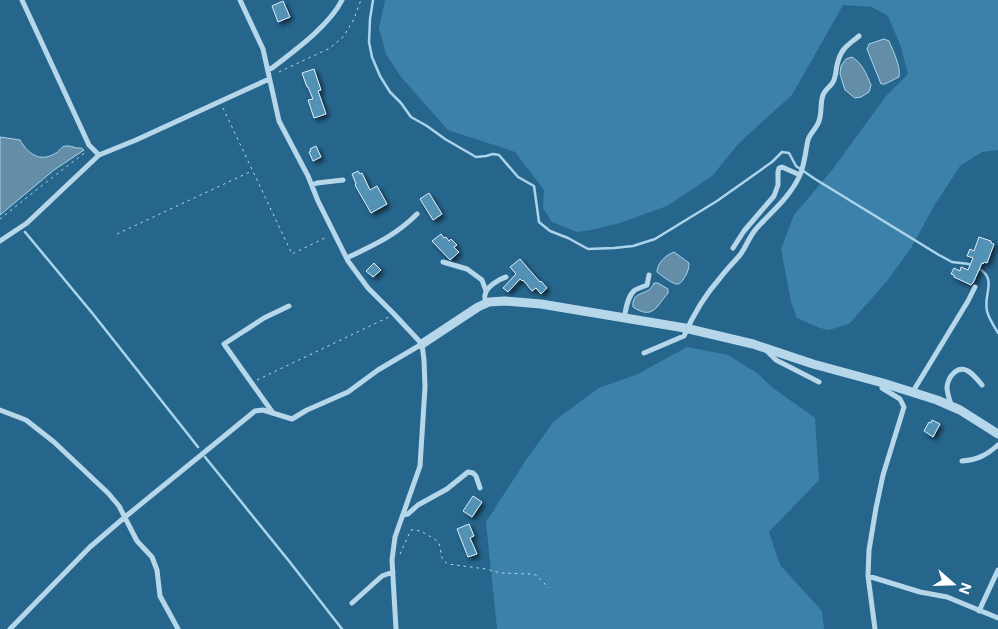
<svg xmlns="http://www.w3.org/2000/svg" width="998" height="629" font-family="Inter,sans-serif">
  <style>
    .green { fill: #3b81aa }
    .water { fill: #648da7; stroke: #aad4eb }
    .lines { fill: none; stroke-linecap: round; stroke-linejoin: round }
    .stream { stroke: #aad4eb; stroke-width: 2.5 }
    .building { fill: #5391b5; stroke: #daedf8; filter: url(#shadow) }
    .path { stroke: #b6d7ea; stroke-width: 1; stroke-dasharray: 2.5 4; stroke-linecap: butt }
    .minor { stroke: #b6d7ea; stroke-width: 5 }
    .tertiary { stroke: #b6d7ea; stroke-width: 9 }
  </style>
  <defs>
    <filter id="shadow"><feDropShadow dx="3" dy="3" stdDeviation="2.5" flood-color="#0009"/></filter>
  </defs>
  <rect width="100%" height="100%" fill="#26668d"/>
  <!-- green -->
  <path class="green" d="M385 0H998V150L982 152 960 166 934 206 911 248 887 281 849 324 829 330 820 328 797 318 791 302 781 249 794 215 832 170 886 96 908 74 901 47 888 16 872 7 843 5 792 95 740 142 712 176 667 206 620 223 591 230 577 232 552 222 543 208 544 190 515 152 448 130 401 77 386 54 379 28Z
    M687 347 728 355 757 373 773 388 815 418 819 480 769 532 780 565 822 611 824 629H497L486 522 526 460 554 421 599 388 638 374Z"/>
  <!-- water -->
  <path class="water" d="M884 39 889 41C893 51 901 66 899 77L885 84H881L867 49 869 44Z
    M852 57C862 63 866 73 871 85L869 92 861 97 855 98 845 90 840 74 841 66 846 59Z
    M0 137 20 140C28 154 40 163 56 153 60 151 61 146 66 146 71 145 75 149 81 148L84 150 54 170 0 215Z
    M674 252 689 263C689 268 688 271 686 275 684 278 682 283 678 284 673 285 661 275 657 272 657 263 666 255 674 252Z
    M654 283H658L668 289V293C656 307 653 320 633 307 632 294 640 295 649 290 651 288 653 286 654 283Z"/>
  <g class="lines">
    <!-- stream -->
    <path class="stream" d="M373 0 370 19 369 42 372 57 380 76 390 92 401 103 411 117 427 126 445 139 476 157 486 156 493 154 499 155 518 177 534 186 539 222 550 231 568 238 588 249 614 248 633 246 655 239 717 201 772 162 782 152 789 153 796 166 815 179 939 255 952 262 969 264 973 266
      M25 232 93 314 198 447
      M978 268C998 279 983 294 987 311 989 319 994 326 998 333
      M205 457 289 561 342 629"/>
  </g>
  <!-- building -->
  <path class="building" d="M283 1 290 17 278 22 272 6Z
    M314 69 321 90 318 91 326 114 314 118 308 100 313 99 308 87H307L302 73Z
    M316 146 321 157 313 161 309 152 311 151 310 149Z
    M358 171 360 174 362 173 370 190 377 186 387 204 371 213 355 185 356 184 352 174Z
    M429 193 442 214 433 220 420 199Z
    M441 234 444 238 446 237 449 241 451 239 457 245 454 247 459 252 450 260 449 259 432 241Z
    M979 237 991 241V243L994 244 987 263 984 262 983 264 982 263 973 283 971 285 954 277V275L951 274 954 268 960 271 961 267 968 270 973 258 967 256 970 249 974 251Z
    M520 259 540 282 541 281 547 288 541 294 536 288 532 291 523 280 522 281 520 279 508 292 503 288 516 274 510 267Z
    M374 263 381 270 373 277 366 271Z
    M932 420 940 424 933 437 924 431 929 422 931 423Z
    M473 496 482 502 472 517 463 511Z
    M469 524 474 536 470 538 477 554 468 557 457 529Z"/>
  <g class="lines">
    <!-- path -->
    <path class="path" d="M279 72 330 48 343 37 353 21 361 0
      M223 108 292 254 327 237
      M0 219 40 187 87 151
      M117 234 252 171
      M257 380 389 317
      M400 554 411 530C417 529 422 532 428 535 431 537 435 539 438 542 443 550 438 559 448 564L486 569 501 573 531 574 536 575 549 588"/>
    <!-- minor -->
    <path class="minor" d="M22 0 89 145 99 155
      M240 0 263 49 279 121 308 176 318 201 348 261 368 288 393 313 422 344 424 360 425 387 420 466 395 537 392 560 396 629
      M268 70 272 68C294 51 330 25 342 0
      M312 185 317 183 343 180
      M0 241 27 223 99 155 136 140 269 79
      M733 248 744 231 774 196 778 185V172L779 168 782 167 800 175
      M347 258C374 245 395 236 417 214
      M443 262 467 269 482 280 486 291
      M486 303C486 302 484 297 485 295 486 287 499 279 506 277
      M624 318C626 310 627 296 635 290 638 288 643 287 647 285L649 275
      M766 350 776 360 819 382
      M644 353 684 336C693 315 705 295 720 278 726 270 733 263 740 255 746 247 749 237 756 229 771 212 789 198 799 177 805 165 805 153 808 140 810 133 817 128 819 121 822 113 820 103 823 95 825 89 832 86 834 80 836 75 836 70 837 65 841 48 847 46 859 36
      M912 393 968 301 975 287
      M952 407C950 401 947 394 947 387 948 377 957 365 968 371 973 374 978 380 982 385
      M0 410 26 420 54 442 108 493 119 506 137 541 152 557 157 570 160 596 178 629
      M273 413 224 344 264 318 289 306
      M962 461C977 460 987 455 998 445
      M403 515 408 514 418 505 447 489 468 472 473 473 476 476 480 488
      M868 576 920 592 947 597 998 618
      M352 603 382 576 393 572
      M979 611 998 570
      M10 629 90 547 125 517 255 411 263 410 292 419 307 410 348 392 378 370 422 344
      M875 629 868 576 869 550 876 508 883 475 904 407 900 399 882 388 883 383"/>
    <!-- tertiary -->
    <path class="tertiary" d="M422 344 478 307 489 302 505 301 541 304 685 328 753 344 813 364 883 383 937 400 960 410 998 434"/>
  </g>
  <!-- north arrow -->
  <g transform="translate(953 584) rotate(110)" stroke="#26668d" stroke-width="4" paint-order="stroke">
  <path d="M0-4L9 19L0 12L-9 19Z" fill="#ffffff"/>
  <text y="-8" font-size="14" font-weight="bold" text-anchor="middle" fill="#ffffff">N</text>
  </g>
</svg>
